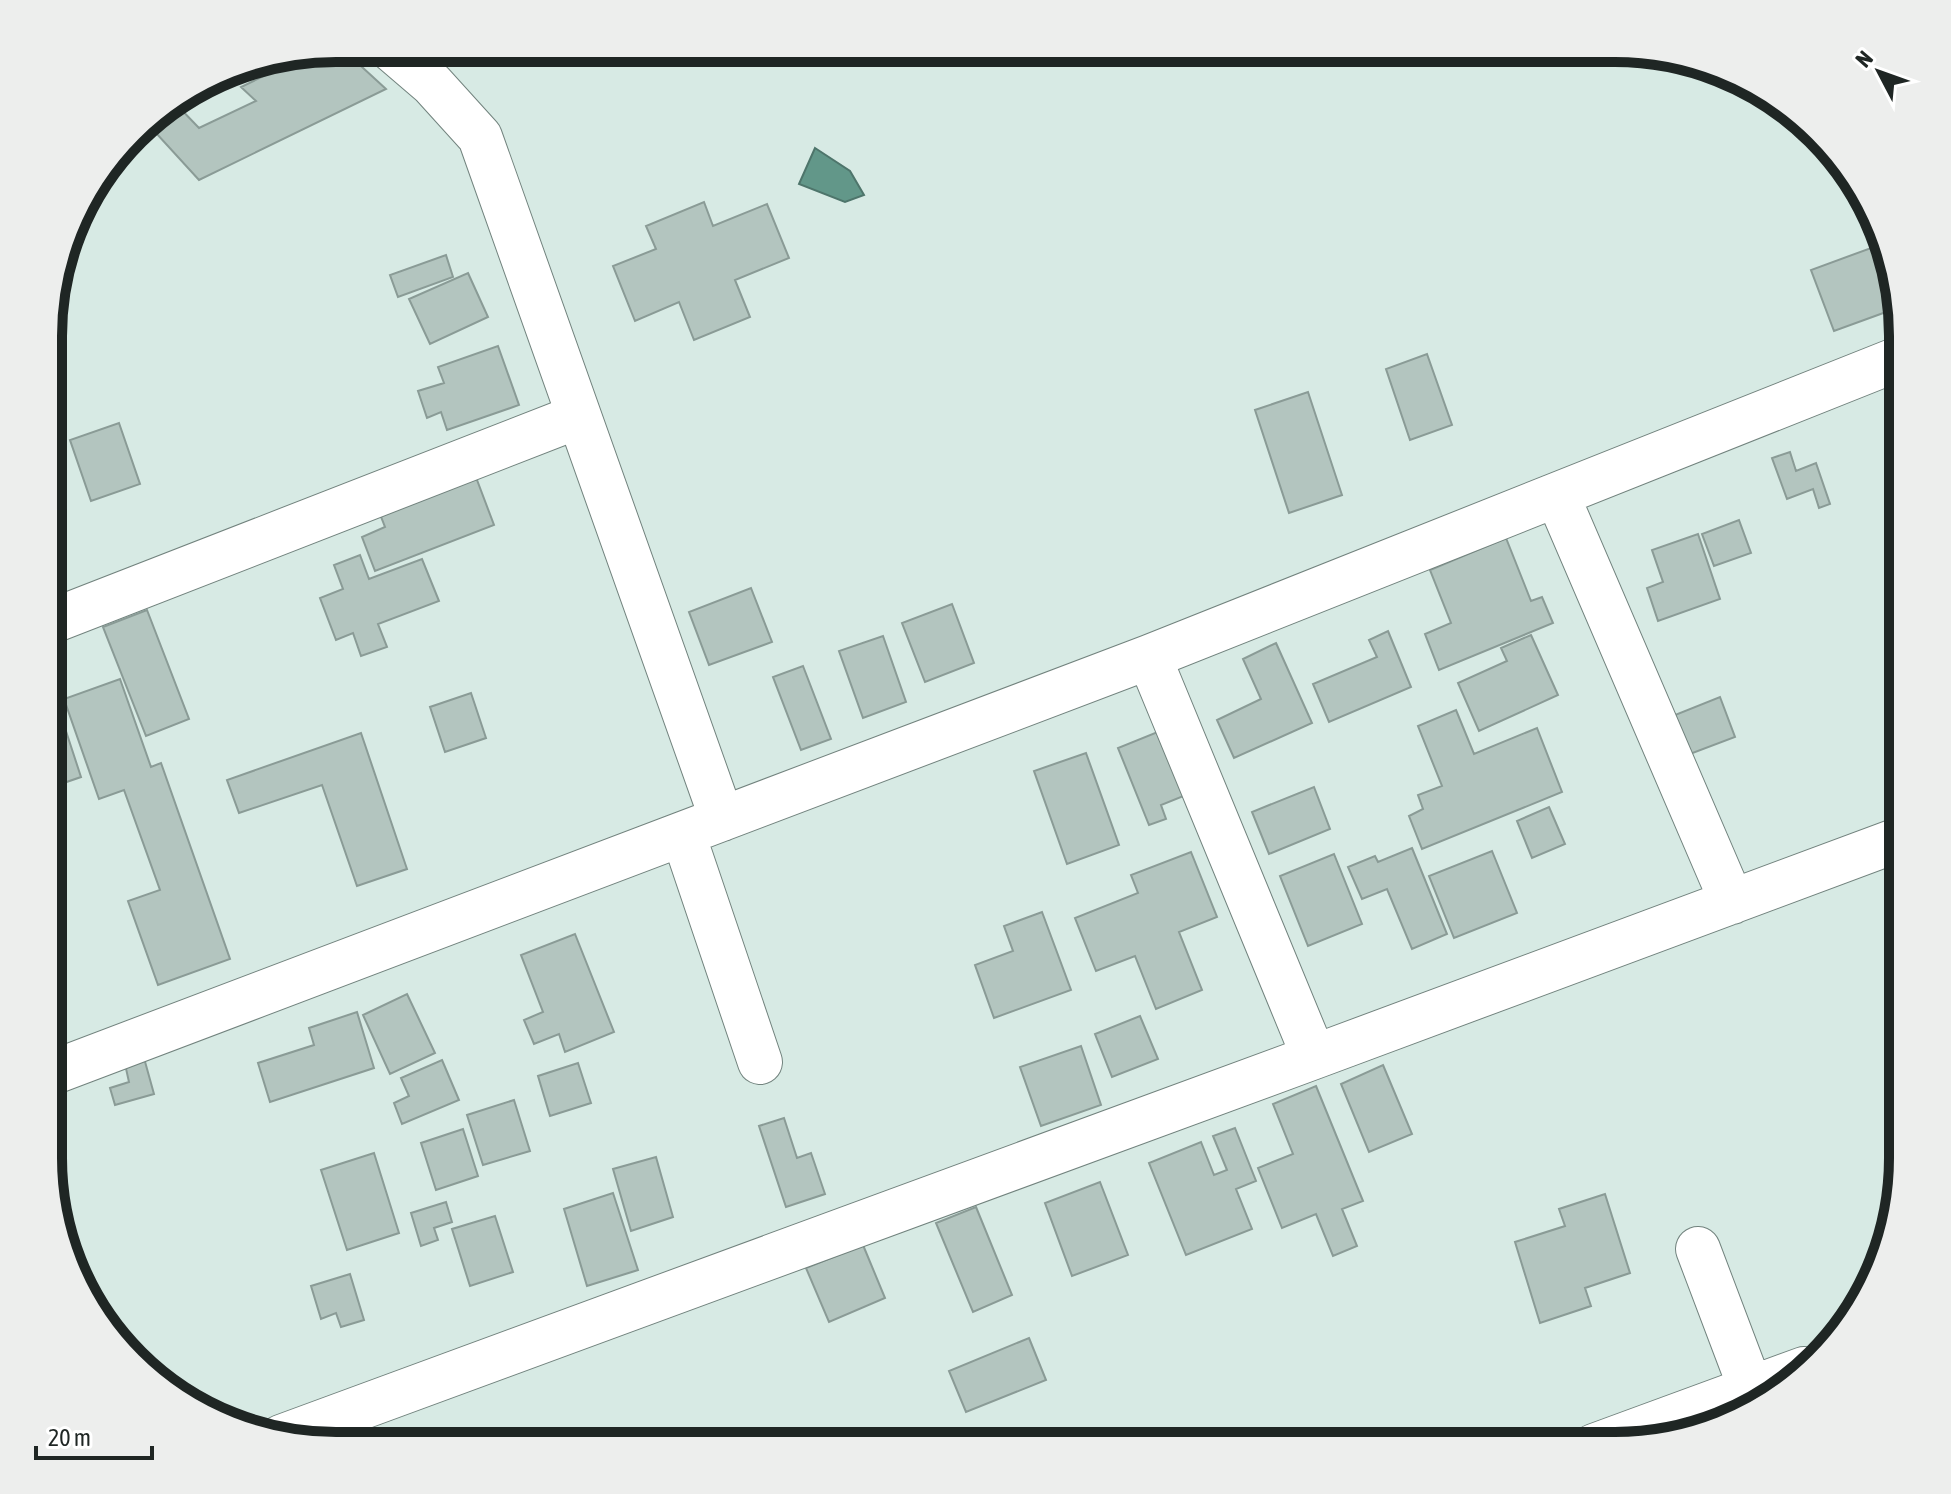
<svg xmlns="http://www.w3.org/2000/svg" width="1951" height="1494" font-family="'Asap Condensed',sans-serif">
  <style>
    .water { fill: #629789; stroke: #4e756b; stroke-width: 2 }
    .building { fill: #b3c5bf; stroke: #8a9b96; stroke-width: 2 }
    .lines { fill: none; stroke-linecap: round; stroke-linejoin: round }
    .minor-casing { stroke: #72837e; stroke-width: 46 }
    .minor { stroke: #fff; stroke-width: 44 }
    .rim { fill: none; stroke: #1f2624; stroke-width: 10 }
  </style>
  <rect width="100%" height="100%" fill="#d7eae4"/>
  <!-- water -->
  <path class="water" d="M815 148 850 171 864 195 845 202 799 184Z"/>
  <!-- building -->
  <path class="building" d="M332 49 338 62 350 56 386 89 199 180 145 121 175 103 199 128 256 101 241 87 316 51Z
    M704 202 713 226 767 204 789 258 735 280 750 317 694 340 679 302 635 321 613 266 656 249 646 226Z
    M1882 244 1897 308 1834 331 1811 270Z
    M446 255 453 277 398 297 390 275Z
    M468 273 488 317 430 344 409 299Z
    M498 346 519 405 447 430 441 412 427 418 418 391 444 383 438 367Z
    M1427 354 1452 425 1410 440 1386 369Z
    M1308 392 1342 495 1289 513 1255 410Z
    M119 423 140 484 91 501 70 440Z
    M1790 452 1796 471 1816 463 1830 504 1819 508 1813 489 1787 499 1772 458Z
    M474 472 494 525 375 571 362 537 385 527 378 509Z
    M1739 520 1751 553 1714 566 1702 534Z
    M1698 534 1720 599 1658 621 1647 588 1663 582 1652 550Z
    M1506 538 1531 601 1542 597 1553 623 1439 670 1425 634 1451 623 1430 570Z
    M360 555 369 579 422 559 439 601 378 624 387 647 361 656 353 633 336 640 320 598 343 589 334 565Z
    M751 588 772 642 709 665 689 612Z
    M952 604 974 663 925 682 902 623Z
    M147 610 189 719 146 736 103 627Z
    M1388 631 1411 687 1329 722 1313 684 1377 657 1369 640Z
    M1531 635 1558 695 1479 731 1458 683 1507 661 1501 648Z
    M883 636 906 702 863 718 839 651Z
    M1276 643 1312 723 1234 758 1217 720 1261 699 1243 659Z
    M803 666 831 739 801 750 773 677Z
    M120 679 151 767 161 763 230 959 158 985 128 901 160 890 124 790 99 799 64 699Z
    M471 693 486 738 445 752 430 707Z
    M1720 697 1735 737 1690 754 1675 715Z
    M1456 710 1474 754 1537 728 1562 792 1422 849 1409 816 1423 809 1418 795 1442 786 1418 726Z
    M64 725 81 777 49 788 50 730Z
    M1165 729 1191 793 1161 805 1166 819 1149 825 1118 748Z
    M361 733 407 869 357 886 322 785 239 813 227 780Z
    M1086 753 1119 845 1067 864 1034 771Z
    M1314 787 1330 829 1269 854 1252 812Z
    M1549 807 1565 844 1532 858 1517 821Z
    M1412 848 1447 934 1412 949 1387 889 1362 899 1348 867 1375 856 1378 862Z
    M1492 851 1517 913 1454 938 1429 876Z
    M1191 852 1217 917 1179 932 1202 990 1156 1009 1135 956 1096 971 1075 918 1138 893 1131 875Z
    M1334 854 1362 924 1308 946 1280 876Z
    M1042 912 1071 990 994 1018 975 965 1013 951 1004 926Z
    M575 934 614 1032 565 1052 559 1034 534 1044 524 1020 543 1012 521 955Z
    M49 952 58 980 49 983Z
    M407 994 435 1053 390 1074 363 1015Z
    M357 1012 374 1068 270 1102 258 1063 314 1045 309 1028Z
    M1140 1016 1158 1059 1112 1077 1095 1034Z
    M1081 1046 1101 1105 1041 1126 1020 1067Z
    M144 1058 154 1094 115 1105 110 1088 129 1082 125 1064Z
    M442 1060 459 1100 402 1124 394 1103 409 1096 401 1078Z
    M578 1063 591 1103 550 1116 538 1076Z
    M1383 1065 1412 1134 1369 1152 1341 1084Z
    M1316 1086 1363 1201 1342 1209 1357 1246 1333 1256 1316 1214 1282 1228 1258 1168 1293 1154 1273 1104Z
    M514 1100 530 1151 483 1165 467 1115Z
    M784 1118 797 1158 811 1153 825 1194 786 1207 759 1126Z
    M1235 1128 1256 1181 1236 1189 1252 1229 1186 1255 1149 1163 1201 1142 1214 1175 1227 1170 1213 1136Z
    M463 1129 478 1176 436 1190 421 1143Z
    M374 1153 399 1233 347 1250 321 1170Z
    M656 1157 673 1217 631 1231 613 1169Z
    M49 1169 69 1234 64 1235 49 1177Z
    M1100 1182 1128 1255 1072 1276 1045 1203Z
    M613 1193 638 1270 587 1286 564 1209Z
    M1605 1194 1630 1273 1585 1288 1591 1306 1540 1323 1515 1242 1565 1226 1559 1209Z
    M446 1202 452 1222 434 1228 438 1240 421 1246 411 1213Z
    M976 1207 1012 1295 973 1312 936 1223Z
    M495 1216 513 1272 470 1286 452 1229Z
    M863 1245 885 1298 829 1322 806 1268Z
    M350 1274 364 1320 341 1327 336 1313 321 1319 311 1286Z
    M1029 1338 1046 1380 966 1412 949 1371Z"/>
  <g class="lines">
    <!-- minor casing -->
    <g class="minor-casing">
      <path id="minor" d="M390 48 432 84 480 137 722 819
        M1557 495 1732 902
        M50 622 579 416
        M1149 657 1314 1057
        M683 834 760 1062
        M49 1074 1149 657 1903 357
        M1698 1249 1757 1405
        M281 1437 1314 1057 1903 838
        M1594 1446 1804 1369"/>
    </g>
    <!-- minor -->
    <use href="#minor" class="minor"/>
  </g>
  <!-- crop -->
  <path d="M0 0H1951V1494H0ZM336 62H1615A274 274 0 0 1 1889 336V1158A274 274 0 0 1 1615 1432H336A274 274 0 0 1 62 1158V336A274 274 0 0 1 336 62Z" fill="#edeeed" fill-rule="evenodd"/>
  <path class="rim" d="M336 62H1615A274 274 0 0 1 1889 336V1158A274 274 0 0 1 1615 1432H336A274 274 0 0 1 62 1158V336A274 274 0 0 1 336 62Z"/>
  <!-- north arrow -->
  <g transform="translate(1879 72) rotate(311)" stroke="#ffffff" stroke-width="6" paint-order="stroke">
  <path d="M0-6L14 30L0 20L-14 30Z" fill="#1f2624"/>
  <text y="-12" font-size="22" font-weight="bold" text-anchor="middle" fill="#1f2624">N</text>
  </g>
  <!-- scale -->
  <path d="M36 1446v12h116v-12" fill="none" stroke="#1f2624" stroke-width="4"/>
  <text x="48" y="1446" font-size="24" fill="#1f2624" stroke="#ffffff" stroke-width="6" paint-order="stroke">20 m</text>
</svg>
